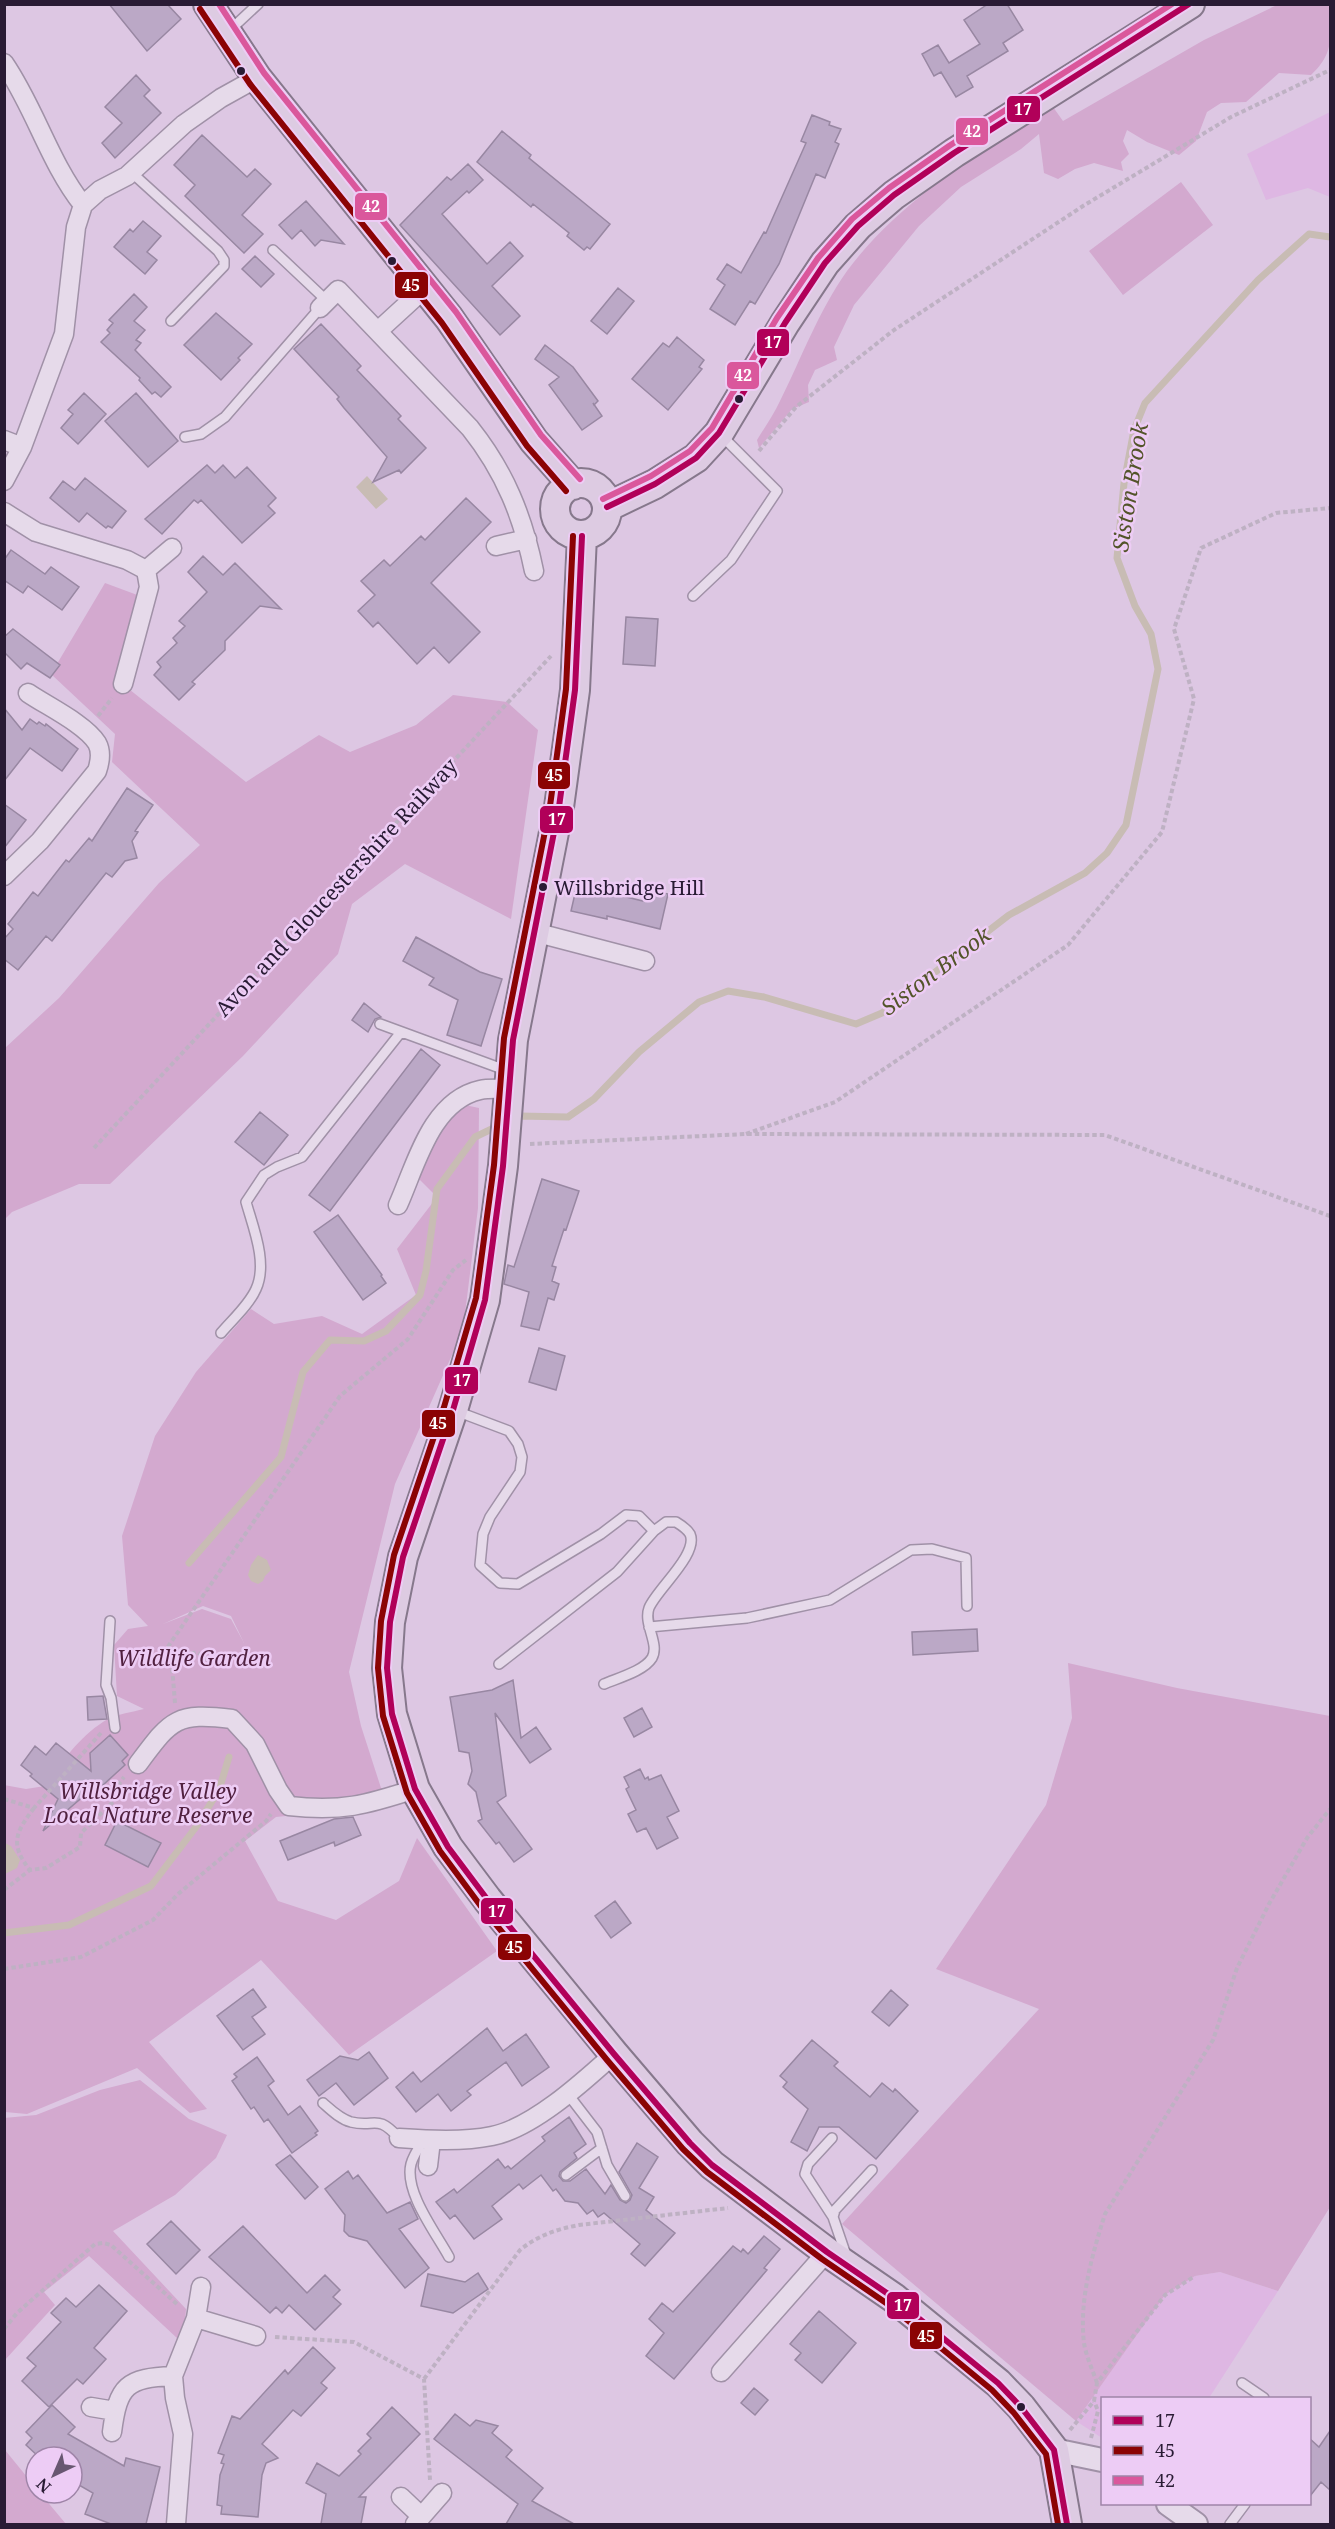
<svg xmlns="http://www.w3.org/2000/svg" width="1335" height="2529" font-family="'Noto Serif',serif">
  <style>
    .farmland { fill: #deb7e3 }
    .green { fill: #d3a9cf; fill-rule: evenodd }
    .water { fill: #c8bcb4 }
    .lines { fill: none; stroke-linecap: round; stroke-linejoin: round }
    .stream { stroke: #c8bcb4; stroke-width: 7 }
    .building { fill: #bba8c6; stroke: #9887a2; stroke-width: 1.5 }
    .service-casing { stroke: #a091a7; stroke-width: 12 }
    .minor-casing { stroke: #a091a7; stroke-width: 21 }
    .tertiary-casing { stroke: #a091a7; stroke-width: 26 }
    .primary-casing { stroke: #86788c; stroke-width: 32 }
    .path { stroke: #beb1c3; stroke-width: 4; stroke-dasharray: 4.5 3; stroke-linecap: butt }
    .service { stroke: #e6daea; stroke-width: 9 }
    .minor { stroke: #e6daea; stroke-width: 18 }
    .tertiary { stroke: #e6daea; stroke-width: 22 }
    .primary { stroke: #ddcbe2; stroke-width: 28 }
    .bus-1-casing { stroke: #edccf5; stroke-width: 10 }
    .bus-2-casing { stroke: #edccf5; stroke-width: 10 }
    .bus-3-casing { stroke: #edccf5; stroke-width: 10 }
    .bus-1 { stroke: #b10059; stroke-width: 6 }
    .bus-2 { stroke: #8b0304; stroke-width: 6 }
    .bus-3 { stroke: #da579c; stroke-width: 6 }
    .bus-dot { fill: #291b34; stroke: #edccf5; stroke-width: 2 }
    .labels { text-anchor: middle; dominant-baseline: central; stroke-width: 5; stroke-linejoin: round; paint-order: stroke }
    .bus-label { font-size: 20px; fill: #291b34; stroke: #edccf5; text-anchor: start }
    .street-label { font-size: 21px; fill: #291b34; stroke: #edccf5 }
    .park-label { font-size: 21px; font-style: italic; fill: #512140; stroke: #edccf5 }
    .water-label { font-size: 22px; font-style: italic; fill: #53542a; stroke: #edccf5 }
    .line-badge { stroke: #edccf5; stroke-width: 2 }
    .badge-label { font-size: 16px; text-anchor: middle; font-weight: bold; fill: #fff }
  </style>
  <rect width="100%" height="100%" fill="#ddc7e3"/>
  <!-- farmland -->
  <path class="farmland" d="M1330 112V197L1308 188 1266 200 1247 154Z
    M1220 2272 1278 2291 1209 2398H1102V2438L1076 2421 1165 2295 1195 2276Z"/>
  <!-- green -->
  <path class="green" d="M1277 5H1330C1330 38 1335 52 1311 75L1279 73 1246 102 1221 103 1207 112 1196 141 1179 155 1147 142 1127 130 1123 141 1129 154 1121 162 1123 171 1094 163 1075 169 1058 179 1044 173 1039 134 1021 149 961 187 919 226 854 305 834 347 837 360 815 370 808 385 809 402 792 409 759 448 757 440C765 427 774 414 780 401 802 357 818 312 847 271 897 203 981 150 1053 107L1063 121 1204 40Z
    M1181 182 1213 225 1123 295 1089 251Z
    M105 583 140 596 115 678 246 782 319 735 350 752 416 725 453 695 507 702 538 730 511 919 405 864 352 904 338 954 243 1056 110 1184H79L12 1212 5 1219V1048L59 998 159 883 200 845 112 762 115 734 51 674Z
    M460 1104 479 1108 478 1208 463 1330 395 1484 349 1672 361 1726 381 1788H388L390 1785 398 1801 383 1806 276 1817 245 1841 278 1901 336 1920 399 1881 417 1838 497 1951 349 2055 261 1960 149 2042 207 2109 190 2113 137 2068 27 2114 5 2112 4 1785 26 1789 45 1786C63 1761 80 1735 108 1719 118 1714 132 1712 144 1709L117 1696 114 1645 128 1629 148 1626 128 1605 122 1536 155 1436 196 1372 251 1309 274 1324 322 1316 362 1334 416 1295 397 1249 437 1197 414 1174 438 1125ZM203 1606 231 1616 244 1643 231 1619 202 1609 163 1624Z
    M1068 1663 1177 1688 1330 1716V2207L1278 2291 1220 2272 1195 2276 1165 2295 1076 2421 842 2224 1039 2009 936 1969 1046 1805 1072 1718Z
    M140 2080 189 2119 227 2135 216 2158 175 2195 113 2231 186 2309 185 2321 178 2339 89 2256 44 2292 55 2305 5 2360 4 2118 36 2115 100 2090Z
    M5 2450 36 2488V2493H40L66 2524H5Z"/>
  <!-- water -->
  <path class="water" d="M367 476 388 499 376 509 356 487Z
    M258 1555 267 1560 271 1570 265 1576 263 1581 258 1584 251 1581 248 1575 251 1565Z
    M5 1843 11 1846 20 1860 17 1868 5 1874Z"/>
  <g class="lines">
    <!-- stream -->
    <path class="stream" d="M513 1119 519 1116 568 1117 594 1099 639 1052 699 1002 728 991 764 997 856 1024 882 1013 1009 915 1085 873 1107 853 1126 825 1158 669 1151 634 1135 606 1117 558 1124 483 1134 430 1145 403 1258 280 1309 234 1330 237
      M189 1563 281 1457 303 1372 330 1340 364 1341 386 1331 420 1295 426 1271 437 1189 475 1137 500 1125
      M4 1933 69 1925 151 1886 196 1827 219 1790 229 1757"/>
  </g>
  <!-- building -->
  <path class="building" d="M109 4H167L181 19 147 51Z
    M988 4H1007L1023 30 1003 43 1008 51 967 76 973 87 956 97 941 72 934 76 922 54 938 45 949 63 980 44 964 20Z
    M136 75 150 90 144 96 161 113 115 158 102 143 122 123 105 107Z
    M812 115 830 122 829 125 841 129 835 142 839 144 825 178 816 174 779 264 755 304 750 301 735 325 710 309 725 285 717 279 727 264 741 273 764 232 766 233 806 143 801 141Z
    M502 131 531 155 529 158 610 224 590 249 587 247 584 250 567 236 569 233 533 204 531 207 477 162Z
    M202 135 247 177 255 169 271 184 242 215 263 234 244 253 185 196 195 185 174 165Z
    M468 164 483 180 469 193 467 191 442 214 487 264 510 242 523 256 492 286 520 316 500 335 400 225 447 177 451 180Z
    M306 201 344 244 321 240 315 246 301 230 292 239 279 225Z
    M143 221 161 236 147 252 157 260 145 274 114 247 130 229 133 232Z
    M255 256 274 274 261 287 242 269Z
    M618 288 634 301 607 334 591 321Z
    M134 294 147 307 134 321 145 330 136 340 141 343 135 350 171 387 161 397 155 392 152 394 139 380 140 378 101 342 110 333 107 330 113 323 109 320Z
    M216 313 252 344 238 358 240 360 221 380 184 345Z
    M321 324 361 366 357 370 401 416 398 419 426 448 401 473 399 470 373 482 387 457 344 408 337 399 339 397 294 349Z
    M677 337 704 360 699 367 702 369 668 410 632 379 663 343 669 347Z
    M545 345 573 367 598 401 594 405 593 403 602 416 582 430 549 385 559 377 535 359Z
    M84 393 106 414 78 444 61 428 73 414 68 410Z
    M136 393 178 441 148 467 105 421Z
    M207 465 215 473 223 465 235 478 247 467 276 498 268 506 275 513 242 543 201 500 198 503 194 500 162 534 145 519Z
    M85 478 126 511 112 528 108 526 106 528 87 513 79 522 50 498 63 481 75 490Z
    M466 498 491 522 431 583 480 632 449 663 434 647 417 664 378 622 373 627 358 611 375 595 361 581 384 560 390 566 421 536 425 540Z
    M11 550 45 574 51 567 79 587 62 610 28 586 23 593 4 580V560Z
    M203 556 223 575 235 563 281 609 260 606 225 641V650L192 682 195 684 179 700 154 675 161 667 157 662 177 643 173 638 185 626 179 621 207 592 188 572Z
    M626 617 658 619 655 666 623 664Z
    M13 629 60 665 50 678 27 663 21 669 4 652V637Z
    M4 708 22 730 30 719 37 724 39 722 45 726 46 724 78 749 62 771 30 748 4 781Z
    M127 788 153 805 135 831 138 832 132 841 137 858 125 861 112 877 106 873 52 941 46 936 18 970 4 959V939L13 929 8 924 33 892 38 896 66 860 69 862 89 838 92 841Z
    M4 804 26 820 4 848Z
    M577 885 643 901 646 889 668 894 660 929 607 916V919L571 911Z
    M416 937 480 972 502 979 481 1046 447 1035 458 1000 429 985 434 978 403 961Z
    M364 1003 381 1017 375 1019 368 1032 352 1020Z
    M421 1049 440 1065 330 1211 309 1195Z
    M260 1112 288 1135 264 1165 235 1142Z
    M542 1179 579 1191 566 1230 564 1229 552 1266 556 1267 552 1281 559 1284 554 1300 548 1298 539 1330 521 1326 529 1292 504 1284 508 1265 514 1267Z
    M338 1215 382 1275 381 1276 386 1283 363 1300 314 1232Z
    M539 1348 565 1356 556 1390 529 1382Z
    M977 1629 978 1651 913 1655 912 1632Z
    M513 1680 521 1738 536 1727 551 1749 530 1763 495 1713 506 1796 497 1802 532 1849 514 1862 499 1842 496 1844 478 1821 482 1819 476 1792 468 1784 472 1771 469 1753 459 1751 450 1697 492 1690Z
    M103 1696 107 1719 88 1720 87 1697Z
    M642 1708 652 1727 634 1737 624 1718Z
    M110 1735 128 1755 122 1761 125 1765 92 1795V1789L43 1831 58 1799 30 1776 32 1774 21 1765 35 1746 46 1755 56 1743 91 1771 90 1753Z
    M640 1769 645 1779 648 1777 649 1780 661 1775 679 1811 667 1817 678 1838 657 1849 646 1828 637 1832 628 1814 636 1810 626 1789 629 1787 624 1777Z
    M353 1817 361 1835 335 1846 334 1842 288 1860 280 1841 334 1819Z
    M117 1821 161 1843 148 1867 105 1845Z
    M615 1901 631 1923 611 1938 595 1916Z
    M253 1989 266 2007 252 2017 265 2034 243 2050 217 2016Z
    M891 1990 908 2005 889 2026 872 2012Z
    M487 2028 503 2051 526 2034 549 2067 522 2086 506 2062 467 2091 471 2095 451 2111 438 2094 416 2112 396 2087 413 2072 421 2082Z
    M812 2040 838 2062 834 2066 870 2097 882 2083 893 2092 895 2089 918 2111 876 2159 839 2127H819L807 2151 791 2142 808 2109 783 2087 787 2082 780 2076Z
    M369 2052 388 2078 354 2105 336 2083 319 2096 307 2080 340 2056 358 2060Z
    M257 2057 274 2081 268 2086 288 2115 300 2106 318 2131 315 2133 317 2135 292 2153 268 2119 264 2122 254 2107 251 2109 232 2081 237 2077 234 2074Z
    M569 2117 586 2144 574 2153 577 2158 560 2172 559 2176 563 2181H570L586 2169 605 2194 611 2185 620 2200 626 2203 630 2200 632 2195 619 2172 637 2143 658 2157 639 2188 654 2197 646 2210 675 2233 645 2266 631 2254 640 2244 604 2213 598 2217 593 2210 587 2214 578 2203 565 2201 556 2189 553 2191 541 2175 523 2189 519 2184 492 2206 502 2219 474 2239 455 2215 450 2219 436 2202 454 2189 457 2193 498 2159 505 2168 508 2166 511 2169 545 2141 542 2137Z
    M290 2155 318 2187 305 2199 276 2165Z
    M348 2171 353 2179 358 2175 387 2213 410 2202 418 2219 399 2229 429 2268 405 2288 367 2241 349 2236 344 2231 345 2215 325 2189Z
    M171 2221 200 2250 176 2274 147 2244Z
    M243 2226 307 2293 325 2275 340 2290 333 2297 341 2304 315 2330 289 2305 282 2313 276 2307 270 2313 209 2257Z
    M764 2236 780 2249 764 2268 767 2270 674 2379 646 2356 664 2333 649 2319 662 2303 673 2312 733 2246 741 2252 743 2249 748 2254Z
    M478 2273 488 2289 453 2313 421 2306 428 2274 465 2282Z
    M99 2285 127 2311 94 2348 106 2359 83 2384 77 2379 49 2407 22 2381 36 2366 27 2358 61 2322 51 2313 66 2298 76 2307Z
    M819 2311 856 2343 822 2383 795 2360 801 2353 790 2344Z
    M313 2347 335 2368 321 2383 327 2388 301 2416 293 2410 262 2444 278 2458 266 2463 262 2475 258 2517 221 2514 222 2506 217 2505 220 2475 224 2464 221 2463 224 2455 218 2453 232 2416 240 2419 285 2370 288 2374Z
    M754 2388 768 2400 755 2415 741 2403Z
    M52 2405 75 2427 68 2434 124 2466 126 2458 160 2467 146 2524H111L85 2514 93 2493 72 2481V2457H39L26 2445 32 2438 26 2432Z
    M392 2407 420 2434 359 2497H366L361 2524H321L326 2494 306 2483 317 2463 339 2476 361 2454 358 2451 371 2438 367 2434Z
    M455 2414 470 2426 476 2420 498 2426 492 2433 512 2450 506 2457 543 2488 532 2501 574 2524H506L518 2504 434 2439Z
    M1330 2431V2490L1321 2482 1310 2496V2439L1319 2447Z"/>
  <g class="lines">
    <!-- service casing -->
    <g class="service-casing">
      <path id="service" d="M229 31 258 4
        M131 172 218 251 224 260V266L171 321
        M273 250 327 301
        M185 437 201 434 225 417 320 308
        M693 596 731 560 777 491 721 435
        M380 1024 508 1071
        M221 1333C232 1320 249 1305 256 1289 268 1263 253 1227 246 1202L264 1175 277 1167 302 1157 401 1032
        M456 1411 509 1431 518 1444 522 1457 520 1472 490 1517 483 1534 480 1565 500 1583 518 1584 601 1534 626 1515 639 1516 654 1531 617 1572 499 1664
        M110 1621 106 1685 111 1698 115 1728
        M649 1627 747 1618 830 1600 911 1550 932 1549 966 1558 967 1606
        M604 1684C618 1678 644 1671 652 1658 660 1644 643 1624 649 1608 656 1590 699 1554 690 1534 687 1529 681 1525 676 1522H666L654 1531
        M567 2093 597 2132 607 2165 625 2196
        M323 2103C331 2110 340 2119 351 2122 376 2128 376 2113 399 2138
        M832 2138 808 2164 805 2174 833 2217
        M424 2139C419 2147 413 2156 411 2164 404 2192 436 2233 449 2257
        M566 2175 602 2148
        M847 2258 833 2217 835 2210 872 2170
        M1242 2383 1264 2398
        M1230 2524 1245 2504"/>
    </g>
    <!-- minor casing -->
    <g class="minor-casing">
      <path id="minor" d="M4 63C35 108 49 162 83 205
        M320 308 338 290 470 428C505 472 523 517 534 571
        M378 331 425 288
        M4 440 22 447
        M4 481 22 447 64 334 76 227 83 205 100 190 127 176 184 124 221 98 257 78
        M4 512 36 532 127 560 146 570 149 587 123 684
        M496 546 527 539
        M146 570 172 548
        M4 876 40 841 97 771C100 762 102 752 97 743 85 724 47 706 28 693
        M534 932 645 961
        M398 1205C416 1165 431 1101 480 1090 489 1088 499 1089 508 1089
        M138 1764C171 1720 175 1712 232 1719L255 1744 278 1790 289 1806C341 1812 366 1805 415 1789
        M399 2138C429 2140 463 2142 492 2136 533 2128 584 2081 614 2054
        M428 2166 431 2140
        M196 2318 256 2336
        M721 2372 827 2252
        M91 2407 115 2411
        M112 2432C118 2385 127 2378 173 2376
        M401 2497 421 2516
        M176 2524 183 2434 175 2398 173 2376 196 2318 201 2287
        M415 2524 442 2493"/>
    </g>
    <!-- tertiary casing -->
    <g class="tertiary-casing">
      <path id="tertiary" d="M1054 2450 1102 2460
        M1168 2504 1196 2524"/>
    </g>
    <!-- primary casing -->
    <g class="primary-casing">
      <path id="primary" d="M208 4 257 78 449 318 534 441 573 485
        M555 509a26 26 0 1 1 52 0a26 26 0 1 1-52 0Z
        M607 507 655 484 696 458 719 433 785 323 825 263 858 226 894 195 954 153 1190 4
        M582 536 575 690 559 807 513 1040 503 1166 485 1300 453 1410 403 1557 390 1622 387 1668 392 1714 415 1789 448 1847 487 1899 614 2054 690 2143 712 2165 827 2252 894 2298 998 2383 1021 2407 1054 2450 1067 2524"/>
    </g>
    <!-- path -->
    <path class="path" d="M759 451 796 407 894 330 1083 206 1231 117 1330 70
      M98 716 112 698
      M746 1134 835 1102 1068 945 1162 832 1194 699 1174 629 1201 548 1276 513 1330 508
      M530 1144 746 1134 1105 1135 1330 1216
      M94 1148 551 656
      M208 1660 197 1652 180 1657 165 1651 340 1396 408 1339 453 1270 466 1260
      M175 1703 172 1666 175 1656
      M4 1799 34 1808 101 1733
      M34 1808C16 1832 9 1844 30 1870L46 1868 80 1847 81 1833 116 1799 120 1782 124 1777
      M4 1890 30 1870
      M4 1969 81 1957 153 1920 178 1894 266 1821 271 1814
      M4 2329 17 2313 95 2244 103 2243 111 2245 178 2305
      M275 2337 354 2342 424 2379 430 2480
      M424 2379 520 2250C537 2236 557 2229 579 2225L728 2208
      M1097 2383C1093 2371 1086 2356 1084 2343 1079 2300 1092 2255 1105 2214L1213 2040 1237 1968 1269 1904 1307 1838 1330 1809
      M1070 2430 1094 2401 1097 2383 1165 2295 1195 2276
      M1091 2438 1098 2411 1094 2401"/>
    <!-- service -->
    <use href="#service" class="service"/>
    <!-- minor -->
    <use href="#minor" class="minor"/>
    <!-- tertiary -->
    <use href="#tertiary" class="tertiary"/>
    <!-- primary -->
    <use href="#primary" class="primary"/>
    <!-- bus-1 casing -->
    <g class="bus-1-casing">
      <path id="bus-1" d="M607 507 655 484 696 458 719 433 785 323 825 263 858 226 894 195 954 153 1189 4
        M582 536 575 690 559 807 513 1040 503 1166 485 1300 453 1410 403 1557 390 1622 387 1668 392 1714 415 1789 448 1847 487 1899 614 2054 690 2143 712 2165 827 2252 894 2298 998 2383 1021 2407 1054 2450 1067 2524"/>
    </g>
    <!-- bus-2 casing -->
    <g class="bus-2-casing">
      <path id="bus-2" d="M200 9 250 84 442 323 527 446 566 491
        M573 536 566 689 550 806 504 1038 494 1165 476 1298 444 1407 394 1555 381 1621 378 1668 383 1716 407 1793 440 1851 480 1905 607 2060 683 2149 707 2172 822 2259 889 2305 992 2390 1014 2413 1046 2454 1058 2524"/>
    </g>
    <!-- bus-3 casing -->
    <g class="bus-3-casing">
      <path id="bus-3" d="M219 4 264 73 456 312 541 435 580 479
        M603 499 651 476 690 451 712 428 777 318 818 258 852 219 889 188 949 146 1172 4"/>
    </g>
    <!-- bus-1 -->
    <use href="#bus-1" class="bus-1"/>
    <!-- bus-2 -->
    <use href="#bus-2" class="bus-2"/>
    <!-- bus-3 -->
    <use href="#bus-3" class="bus-3"/>
  </g>
  <!-- markers -->
  <g class="bus-dot">
    <circle cx="241" cy="71" r="5"/>
    <circle cx="392" cy="261" r="5"/>
    <circle cx="739" cy="399" r="5"/>
    <circle cx="543" cy="887" r="5"/>
    <circle cx="1021" cy="2407" r="5"/>
  </g>
  <g class="labels">
    <!-- bus labels -->
    <g class="bus-label">
      <text x="554" y="887">Willsbridge Hill</text>
    </g>
    <!-- street labels -->
    <g class="street-label">
      <text transform="translate(336 887) rotate(-47)">Avon and Gloucestershire Railway</text>
    </g>
    <!-- park labels -->
    <g class="park-label">
      <text x="194" y="1658">Wildlife Garden</text>
      <text x="148" y="1791">Willsbridge Valley<tspan x="148" dy="24">Local Nature Reserve</tspan></text>
    </g>
    <!-- water labels -->
    <g class="water-label">
      <text transform="translate(1129 487) rotate(-81)">Siston Brook</text>
      <text transform="translate(935 970) rotate(-37)">Siston Brook</text>
    </g>
  </g>
  <g class="line-badge">
    <rect x="1006" y="95" width="35" height="28" rx="6" fill="#b10059"/>
    <rect x="955" y="117" width="34" height="29" rx="6" fill="#da579c"/>
    <rect x="354" y="192" width="34" height="29" rx="6" fill="#da579c"/>
    <rect x="394" y="271" width="35" height="28" rx="6" fill="#8b0304"/>
    <rect x="756" y="328" width="34" height="29" rx="6" fill="#b10059"/>
    <rect x="726" y="361" width="34" height="29" rx="6" fill="#da579c"/>
    <rect x="537" y="761" width="34" height="29" rx="6" fill="#8b0304"/>
    <rect x="539" y="805" width="35" height="29" rx="6" fill="#b10059"/>
    <rect x="444" y="1366" width="35" height="29" rx="6" fill="#b10059"/>
    <rect x="421" y="1409" width="35" height="29" rx="6" fill="#8b0304"/>
    <rect x="480" y="1897" width="34" height="28" rx="6" fill="#b10059"/>
    <rect x="497" y="1933" width="35" height="28" rx="6" fill="#8b0304"/>
    <rect x="886" y="2291" width="34" height="29" rx="6" fill="#b10059"/>
    <rect x="909" y="2321" width="34" height="29" rx="6" fill="#8b0304"/>
  </g>
  <g class="badge-label">
    <text x="1023" y="115">17</text>
    <text x="972" y="137">42</text>
    <text x="371" y="212">42</text>
    <text x="411" y="291">45</text>
    <text x="773" y="348">17</text>
    <text x="743" y="381">42</text>
    <text x="554" y="781">45</text>
    <text x="557" y="825">17</text>
    <text x="462" y="1386">17</text>
    <text x="438" y="1429">45</text>
    <text x="497" y="1917">17</text>
    <text x="514" y="1953">45</text>
    <text x="903" y="2311">17</text>
    <text x="926" y="2342">45</text>
  </g>
  <!-- border -->
  <rect width="1335" height="2529" fill="none" stroke="#291b34" stroke-width="12"/>
  <!-- legend -->
  <rect x="1101" y="2397" width="210" height="108" fill="#edccf5" stroke="#9f85a8" stroke-width="1.5"/>
  <rect x="1113" y="2416" width="30" height="9" fill="#b10059" stroke="#9f85a8" stroke-width="1.5"/>
  <text x="1155" y="2427" font-size="18" fill="#291b34">17</text>
  <rect x="1113" y="2446" width="30" height="9" fill="#8b0304" stroke="#9f85a8" stroke-width="1.5"/>
  <text x="1155" y="2457" font-size="18" fill="#291b34">45</text>
  <rect x="1113" y="2476" width="30" height="9" fill="#da579c" stroke="#9f85a8" stroke-width="1.5"/>
  <text x="1155" y="2487" font-size="18" fill="#291b34">42</text>
  <!-- north arrow -->
  <g transform="translate(54 2475) rotate(224)"><circle r="28" fill="#edccf5" stroke="#9f85a8" stroke-width="1.5"/>
  <path d="M0-4.5L10 22L0 15L-10 22Z" fill="#685771"/>
  <text y="-9" font-size="16" font-weight="bold" text-anchor="middle" fill="#291b34">N</text>
  </g>
</svg>
